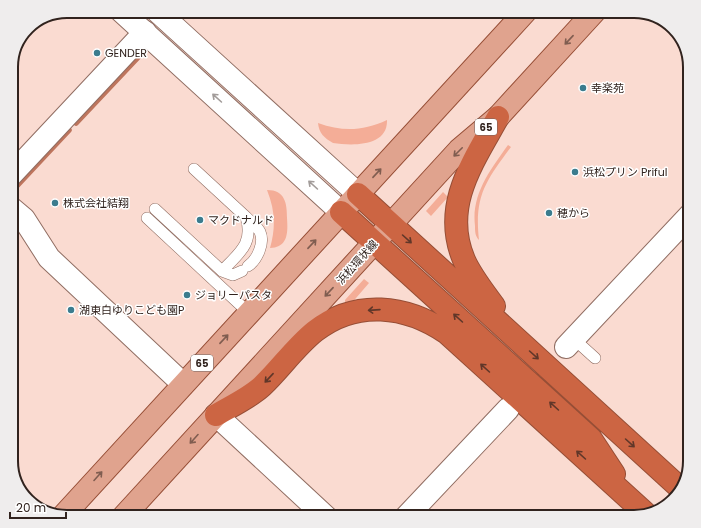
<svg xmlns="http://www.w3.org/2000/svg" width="701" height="528" font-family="Poppins,'Noto Sans JP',sans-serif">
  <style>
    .green { fill: #f4ad97 }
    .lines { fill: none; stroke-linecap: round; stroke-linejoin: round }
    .stream { stroke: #be755d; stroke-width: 5.5 }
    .lane-casing { stroke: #906d62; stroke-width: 12 }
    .street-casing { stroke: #906d62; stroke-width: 24 }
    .secondary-casing { stroke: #906d62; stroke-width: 24 }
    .primary-casing { stroke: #964e36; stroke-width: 24 }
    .highway-casing { stroke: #964e36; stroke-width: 24 }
    .lane { stroke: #fff; stroke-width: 11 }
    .street { stroke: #fff; stroke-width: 22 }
    .secondary { stroke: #fff; stroke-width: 22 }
    .primary { stroke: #e0a38e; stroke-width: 22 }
    .highway { stroke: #cc6543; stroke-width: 22 }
    .oneway { stroke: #805d50 }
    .oneway2 { stroke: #a29c9a }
    .oneway3 { stroke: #603729 }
    .poi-dot { fill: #3b7c8e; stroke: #fff; stroke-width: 1.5 }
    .labels { text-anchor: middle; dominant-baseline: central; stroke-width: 3; stroke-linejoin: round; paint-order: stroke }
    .shield { fill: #fff; stroke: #6f6562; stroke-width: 1 }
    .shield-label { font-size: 10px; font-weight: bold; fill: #31231e }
    .poi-label { font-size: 11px; fill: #31231e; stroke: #fff; text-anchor: start }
    .street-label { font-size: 11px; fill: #31231e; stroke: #fff }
    .rim { fill: none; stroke: #31231e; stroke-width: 2 }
  </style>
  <rect width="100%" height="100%" fill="#fadbd1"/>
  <!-- green -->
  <path class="green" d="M387 120C388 147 352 146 333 143 324 138 319 133 318 123 343 132 363 131 387 120Z
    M508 145 511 147C486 181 474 196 479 240 475 236 475 231 475 226 471 194 491 169 508 145Z
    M267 190C285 190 287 203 287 218 288 233 288 247 270 248 276 227 275 210 267 190Z
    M443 192 448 197 431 216 426 211Z
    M364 279 369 283 350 305H345V300Z"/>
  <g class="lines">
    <!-- stream -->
    <path class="stream" d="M76 123 141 54
      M11 192 69 130"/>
    <!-- lane casing -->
    <g class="lane-casing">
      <path id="lane" d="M194 169 246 217C254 244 239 253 222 271
        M155 209 222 271 233 275 242 271
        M246 217C251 222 257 226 260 232 265 243 257 260 248 266
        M147 218 249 313
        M574 339 595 358"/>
    </g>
    <!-- street casing -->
    <g class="street-casing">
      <path id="street" d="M11 175 145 32
        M11 208 24 219 49 258 183 384
        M566 347 690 215
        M216 415 326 517
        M406 517 508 409"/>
    </g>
    <!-- secondary casing -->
    <g class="secondary-casing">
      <path id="secondary" d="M121 11 341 212
        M157 11 358 194"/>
    </g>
    <!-- primary casing -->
    <g class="primary-casing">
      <path id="primary" d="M63 516 526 11
        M123 517 459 150 498 117 595 11"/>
    </g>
    <!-- highway casing -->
    <g class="highway-casing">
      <path id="highway" d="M358 194 681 489
        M341 212 591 439 614 474
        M494 306C483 291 471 276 464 260 441 206 473 162 498 117
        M216 415C231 406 249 398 262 386 280 369 295 347 315 331 356 299 406 305 447 333L646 514"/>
    </g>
    <!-- lane -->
    <use href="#lane" class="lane"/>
    <!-- street -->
    <use href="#street" class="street"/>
    <!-- secondary -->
    <use href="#secondary" class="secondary"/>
    <!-- primary -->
    <use href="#primary" class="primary"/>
    <!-- highway -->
    <use href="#highway" class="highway"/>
  </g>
  <!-- one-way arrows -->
  <defs><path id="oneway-shaft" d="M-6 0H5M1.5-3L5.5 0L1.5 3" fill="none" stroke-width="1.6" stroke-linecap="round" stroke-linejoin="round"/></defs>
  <g class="oneway">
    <use href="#oneway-shaft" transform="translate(569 40) rotate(133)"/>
    <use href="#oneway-shaft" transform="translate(458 152) rotate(135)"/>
    <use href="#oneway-shaft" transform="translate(377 173) rotate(-47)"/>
    <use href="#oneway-shaft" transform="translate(312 244) rotate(-47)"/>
    <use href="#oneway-shaft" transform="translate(329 292) rotate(133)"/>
    <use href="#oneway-shaft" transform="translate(224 339) rotate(-47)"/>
    <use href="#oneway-shaft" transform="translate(194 439) rotate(132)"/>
    <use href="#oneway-shaft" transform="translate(98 476) rotate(-48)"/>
  </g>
  <g class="oneway2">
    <use href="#oneway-shaft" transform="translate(217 98) rotate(-138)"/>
    <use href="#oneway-shaft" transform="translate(313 185) rotate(-138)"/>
  </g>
  <g class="oneway3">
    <use href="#oneway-shaft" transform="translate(407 239) rotate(42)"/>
    <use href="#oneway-shaft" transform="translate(374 310) rotate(176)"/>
    <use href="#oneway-shaft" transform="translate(458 318) rotate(-138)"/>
    <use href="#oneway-shaft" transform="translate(534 355) rotate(42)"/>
    <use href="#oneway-shaft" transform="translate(485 368) rotate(-138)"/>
    <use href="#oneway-shaft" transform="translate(269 378) rotate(133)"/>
    <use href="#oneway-shaft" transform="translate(554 406) rotate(-138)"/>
    <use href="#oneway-shaft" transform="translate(630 443) rotate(42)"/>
    <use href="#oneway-shaft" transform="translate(581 455) rotate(-138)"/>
  </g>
  <!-- markers -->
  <g class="poi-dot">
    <circle cx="97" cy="53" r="4"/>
    <circle cx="583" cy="88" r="4"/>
    <circle cx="575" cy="172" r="4"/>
    <circle cx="55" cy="203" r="4"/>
    <circle cx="549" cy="213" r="4"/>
    <circle cx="200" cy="220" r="4"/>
    <circle cx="187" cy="295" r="4"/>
    <circle cx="71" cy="310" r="4"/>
  </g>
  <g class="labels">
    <!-- shield labels -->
    <g class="shield">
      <rect x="475" y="119" width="22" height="16" rx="3"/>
      <rect x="191" y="355" width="22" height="16" rx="3"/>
    </g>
    <g class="shield-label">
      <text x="486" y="127">65</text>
      <text x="202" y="363">65</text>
    </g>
    <!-- poi labels -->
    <g class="poi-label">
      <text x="105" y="53">GENDER</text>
      <text x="591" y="88">幸楽苑</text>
      <text x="583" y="172">浜松プリン Priful</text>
      <text x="63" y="203">株式会社結翔</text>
      <text x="557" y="213">穂から</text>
      <text x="208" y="220">マクドナルド</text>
      <text x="195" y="295">ジョリーパスタ</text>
      <text x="79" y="310">湖東白ゆりこども園P</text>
    </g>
    <!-- street labels -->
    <g class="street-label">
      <text transform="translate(357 262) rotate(-48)">浜松環状線</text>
    </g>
  </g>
  <!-- crop -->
  <path d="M0 0H701V528H0ZM67 18H634A49 49 0 0 1 683 67V461A49 49 0 0 1 634 510H67A49 49 0 0 1 18 461V67A49 49 0 0 1 67 18Z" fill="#efeded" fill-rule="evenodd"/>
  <path class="rim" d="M67 18H634A49 49 0 0 1 683 67V461A49 49 0 0 1 634 510H67A49 49 0 0 1 18 461V67A49 49 0 0 1 67 18Z"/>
  <!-- scale -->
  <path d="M10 512v6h56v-6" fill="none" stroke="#31231e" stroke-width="2"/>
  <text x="16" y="512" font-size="12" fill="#31231e" stroke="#ffffff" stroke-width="3" paint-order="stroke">20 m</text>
</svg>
